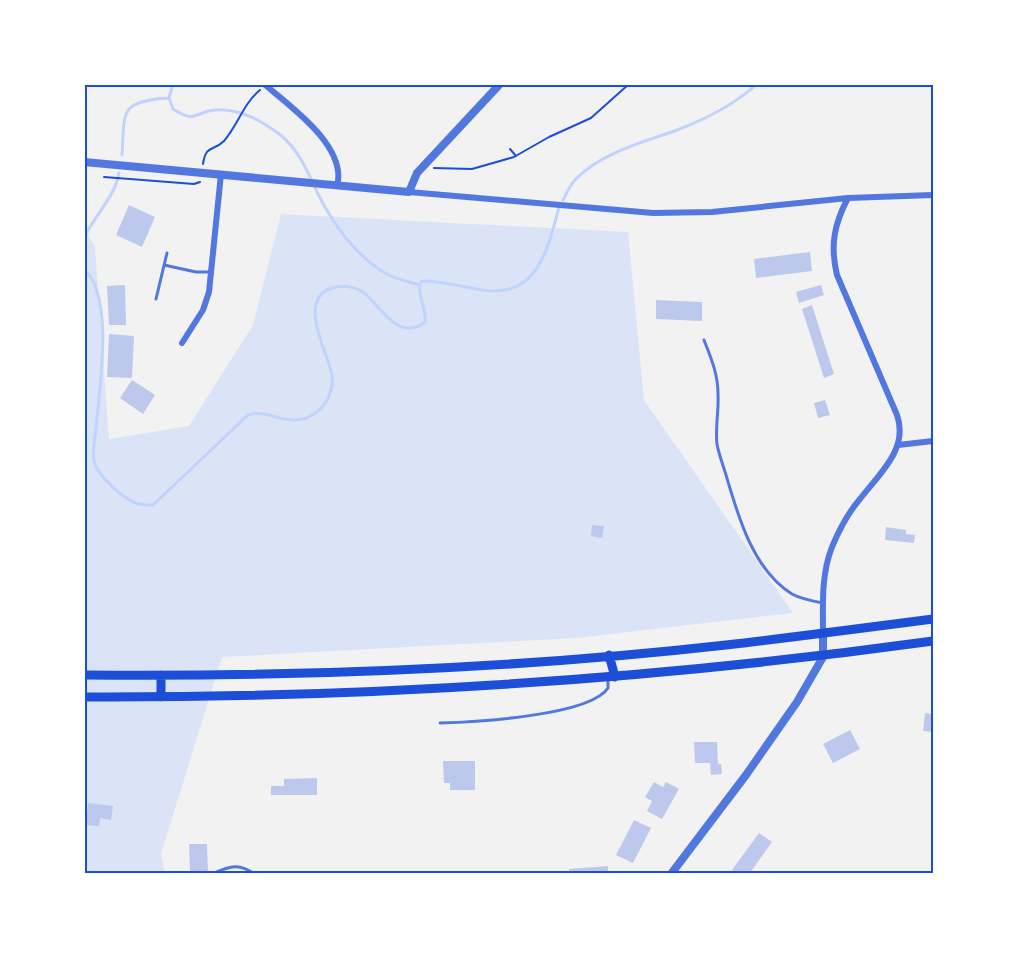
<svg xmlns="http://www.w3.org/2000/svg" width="1017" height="958" font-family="Manrope,sans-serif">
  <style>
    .green { fill: #dbe4f7 }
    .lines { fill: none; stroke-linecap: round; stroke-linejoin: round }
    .stream { stroke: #bfd3fe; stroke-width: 3 }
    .building { fill: #bdc9ec }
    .path { stroke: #1d4ed8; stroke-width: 2 }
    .service { stroke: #5277de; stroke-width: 3 }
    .minor { stroke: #5277de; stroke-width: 6 }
    .tertiary { stroke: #5277de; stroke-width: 8 }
    .primary { stroke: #1d4ed8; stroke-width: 9 }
    .neatline { fill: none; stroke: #1d4ed8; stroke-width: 2 }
  </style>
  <rect width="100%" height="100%" fill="#f2f2f2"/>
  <!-- green -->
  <path class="green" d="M281 214 628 232 644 400 793 613 577 638 222 657 161 854 165 874H84V227L95 247 109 439 189 426 253 325Z"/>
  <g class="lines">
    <!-- stream -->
    <path class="stream" d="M173 84 169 98 173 109C198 125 194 111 215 110 237 108 261 120 278 133 298 148 308 172 318 194 333 224 356 256 385 273 395 279 409 282 420 285
      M122 155C125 112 118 101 169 98
      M563 200C567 193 571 182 578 177 604 152 644 142 677 130 706 119 734 105 757 84
      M84 238C94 216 115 197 119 173
      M84 269C115 297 99 389 96 429 95 438 92 452 94 461 97 475 125 501 139 504 143 505 149 505 153 505L248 415C269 408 290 430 314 414 327 406 334 389 332 375 328 353 296 299 332 288 341 285 354 286 363 292 380 305 398 343 425 322 427 309 418 299 420 285
      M420 285 422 281C443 281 462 287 483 290 538 299 548 248 559 207"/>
  </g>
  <!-- building -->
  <path class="building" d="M129 205 155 217 142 247 116 235Z
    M810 252 812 271 756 278 754 259Z
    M125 285 126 325H109L107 286Z
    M821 285 824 295 799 303 796 292Z
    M656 300 702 302V321L656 319Z
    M812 305 834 374 824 378 802 309Z
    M109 334 134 336 132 378 107 377Z
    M132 380 155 395 143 414 120 398Z
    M825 400 830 415 818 418 814 403Z
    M592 525 604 526 602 538 591 536Z
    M886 527 906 530V534L915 535 914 543 885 540Z
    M925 713 933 714V732L923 731Z
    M850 730 860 749 833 763 823 744Z
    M694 742H717L718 764H721L722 774 711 775 710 763H695Z
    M443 761H475V790H450V783H444Z
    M317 778V795H271V786H284V779Z
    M654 782 663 787 666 782 679 789 662 819 647 811 652 801 645 797Z
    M88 803 113 806 111 820 100 818 99 826 86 825Z
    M634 820 651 828 633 863 616 855Z
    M759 833 772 842 749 874H737L732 870Z
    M189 844H207L208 874H185V871H190Z
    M608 866V874H569V869Z"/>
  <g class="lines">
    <!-- path -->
    <path class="path" d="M510 149 516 156
      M203 164C206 144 213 152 224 141 238 125 243 104 260 90
      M434 168 472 169 514 157 549 137 591 118 629 84
      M104 177 194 184 200 182"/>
    <!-- service -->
    <path class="service" d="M164 265 196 272H209
      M156 299 167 253
      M704 340C711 358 718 374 718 394 719 411 715 427 717 444 719 455 723 465 726 475 738 516 753 570 792 594 801 599 812 601 823 603
      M440 723C473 722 590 716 608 688V679
      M214 873C230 866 240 863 254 874"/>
    <!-- minor -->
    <path class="minor" d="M264 84C290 106 348 147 337 186
      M409 192 653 213 712 212 848 198 933 195
      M182 343 203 310 209 292 221 174
      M898 445 933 441
      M823 633C823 604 821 575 832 547 839 530 848 513 860 499 879 474 909 449 897 415L837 275C830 246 834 224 848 198"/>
    <!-- tertiary -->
    <path class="tertiary" d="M84 162 409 192 417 173 500 84
      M671 874 746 775 797 702 823 657V633"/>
    <!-- primary -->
    <path class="primary" d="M609 655 615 677
      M84 675C298 677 513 669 726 645 795 637 864 628 933 619
      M161 675V697
      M84 697C368 698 651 680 933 641"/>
  </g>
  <!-- border -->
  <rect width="1017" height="958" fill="none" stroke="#ffffff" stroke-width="171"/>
  <rect x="86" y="86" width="846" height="786" class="neatline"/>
</svg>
